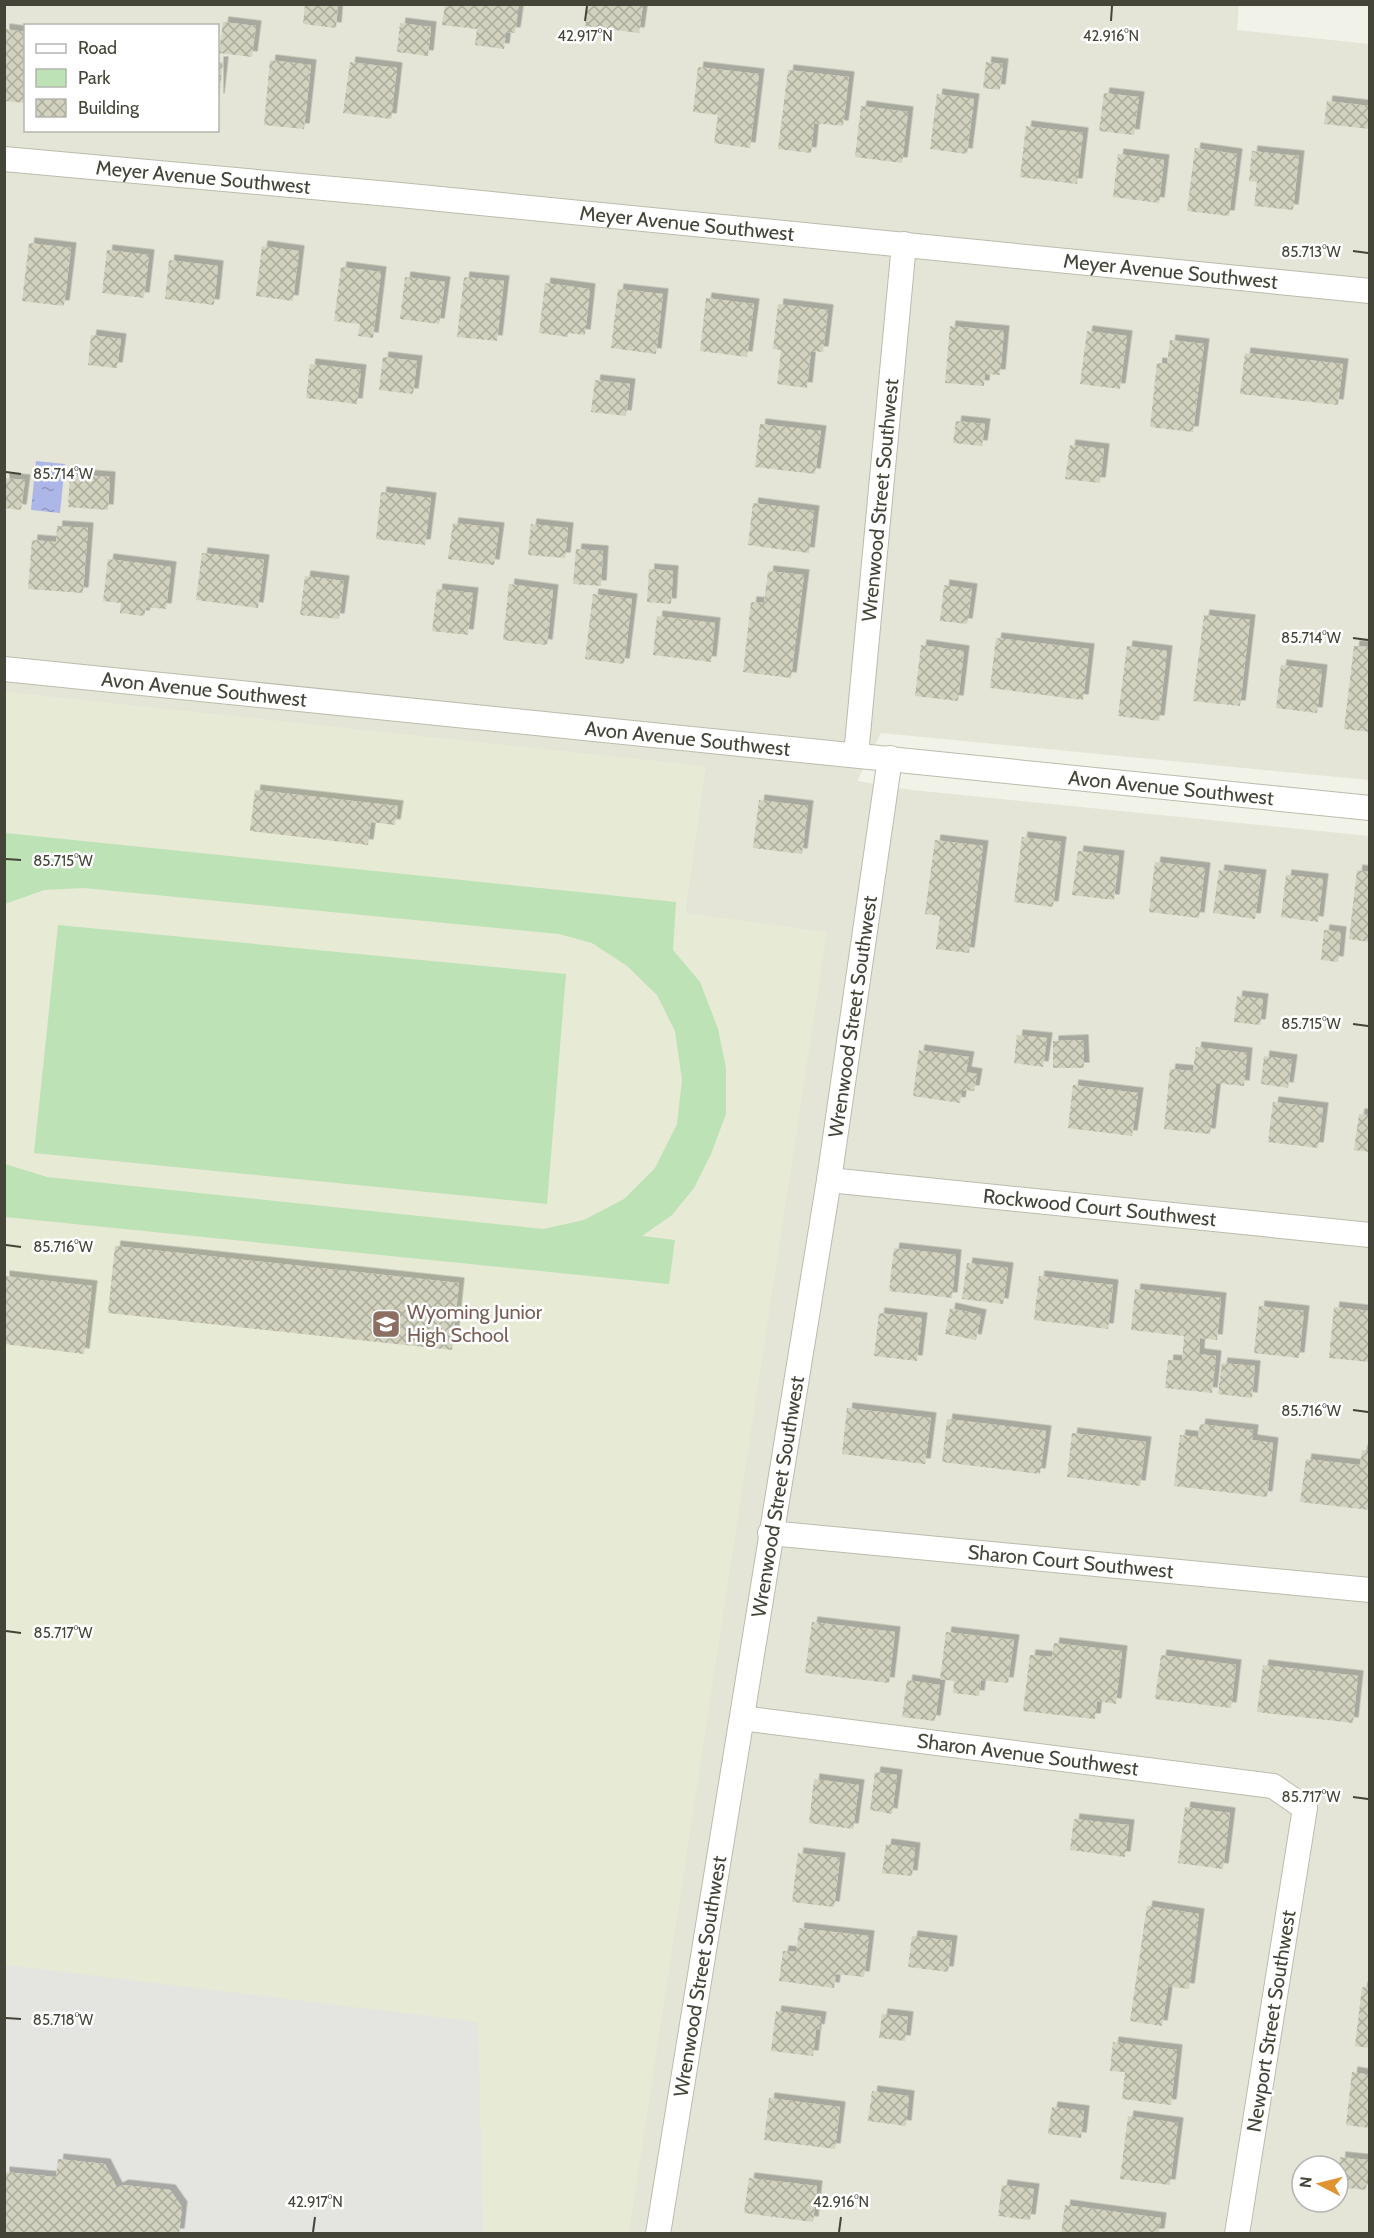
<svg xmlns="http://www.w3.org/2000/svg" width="1374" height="2238" font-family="Cabin,sans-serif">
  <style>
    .residential { fill: #e4e5d7; fill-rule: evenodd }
    .education { fill: #e7ead4 }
    .green { fill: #bce2b6 }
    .parking { fill: #e4e4e0 }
    .water { fill: url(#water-ripples) }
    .building { fill: url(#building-cross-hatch); filter: url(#shadow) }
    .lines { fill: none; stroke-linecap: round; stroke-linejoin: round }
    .minor-casing { stroke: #bbbcac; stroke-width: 26 }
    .minor { stroke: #fff; stroke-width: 24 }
    .ticks { fill: none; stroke: #444538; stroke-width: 2 }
    .labels { text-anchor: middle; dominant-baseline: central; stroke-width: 5; stroke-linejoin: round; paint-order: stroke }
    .street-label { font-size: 20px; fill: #444538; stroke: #fff }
    .education-label { font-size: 20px; fill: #785e54; stroke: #fff; text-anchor: start }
    .ticks-label { font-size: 15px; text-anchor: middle; fill: #444538; stroke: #fff; stroke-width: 5; stroke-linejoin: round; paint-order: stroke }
  </style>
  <defs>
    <pattern id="water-ripples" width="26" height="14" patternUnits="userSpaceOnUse" patternTransform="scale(1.5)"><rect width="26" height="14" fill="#acb7e8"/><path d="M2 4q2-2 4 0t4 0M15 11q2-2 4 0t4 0" fill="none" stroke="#8e97bd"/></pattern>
    <pattern id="building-cross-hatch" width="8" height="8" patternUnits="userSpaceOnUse" patternTransform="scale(1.5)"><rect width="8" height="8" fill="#d2d2bf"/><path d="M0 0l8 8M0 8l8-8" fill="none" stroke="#acac9c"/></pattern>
    <filter id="shadow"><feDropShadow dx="5.5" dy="-5.5" stdDeviation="0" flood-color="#0004"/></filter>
  </defs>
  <rect width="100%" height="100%" fill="#f1f2e8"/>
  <!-- residential -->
  <path class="residential" d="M1239 4 1237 30 1369 44V780L881 733 857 781 912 790 1369 836V2233H629L685 913 705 767 5 692V5ZM26 26H218V130H26ZM1302 2166H1338V2202H1302Z"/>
  <!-- education -->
  <path class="education" d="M5 692 705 766 685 913 827 932 629 2233 5 2234Z"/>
  <!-- green -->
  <path class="green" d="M5 833 676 902 673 950 700 982 718 1029 726 1068V1114L711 1154 694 1188 672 1215 642 1236 675 1240 669 1284 5 1217V1164L47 1177 543 1229 584 1220 624 1199 655 1168 677 1124 682 1080 675 1031 657 995 627 966 592 943 559 934 84 888 44 890 5 904Z
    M58 925 566 974 547 1204 34 1153Z"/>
  <!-- parking -->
  <path class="parking" d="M5 1965 478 2022 483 2233H179L182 2207 170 2190 123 2185 117 2188 105 2164 58 2159 56 2177 5 2172Z"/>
  <!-- water -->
  <path class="water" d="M36 461 65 464 60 513 31 510Z"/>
  <!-- building -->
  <path class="building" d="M305 4H338L336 28 303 24Z
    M445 4H519L515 33 506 32 504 49 475 45 477 29 442 25Z
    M588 4H643L639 33 585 26Z
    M223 22 256 26 252 57 219 53Z
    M400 23 431 27 428 56 397 52Z
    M4 29 26 32V103L4 101Z
    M270 60 311 65 304 129 264 125Z
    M218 62H223L219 99H218Z
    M350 62 397 68 391 119 343 113Z
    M986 62 1003 64 1000 90 983 88Z
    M698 67 759 74 750 148 714 143 718 115 693 112Z
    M788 70 849 77 843 126 814 123 811 153 778 149Z
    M1104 93 1139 97 1134 135 1099 131Z
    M937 94 974 99 967 154 930 149Z
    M1327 101 1370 106V129L1324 124Z
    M861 106 908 112 902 163 855 157Z
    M1026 126 1083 133 1077 184 1020 177Z
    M1195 148 1237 154 1229 216 1187 211Z
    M1252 151 1299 156 1293 210 1254 206 1257 182 1249 181Z
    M1118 154 1164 160 1159 203 1113 197Z
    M29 243 71 248 64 306 22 301Z
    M262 246 299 251 293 301 256 296Z
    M107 250 149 255 144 298 102 293Z
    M169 260 218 266 214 305 165 299Z
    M341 267 381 272 373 338 358 336 360 324 334 321Z
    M405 277 445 282 439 324 400 319Z
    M464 277 504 281 497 341 457 337Z
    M545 283 590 289 585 335 568 333V337L539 333Z
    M618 289 663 294 656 354 611 348Z
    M706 298 754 304 747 357 700 351Z
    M778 304 828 310 823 352 811 351 807 388 777 384 781 350 773 349Z
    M950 326 1004 331 1000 375 985 374 984 386 945 383Z
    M1087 331 1127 336 1120 389 1080 384Z
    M91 335 121 339 117 368 88 365Z
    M1170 340 1204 344 1193 432 1150 427 1157 363 1167 364Z
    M1245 353 1343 364 1338 405 1240 394Z
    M383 357 417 361 413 394 379 390Z
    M310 364 361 370 357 404 306 398Z
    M595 380 630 384 626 416 591 412Z
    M956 421 985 424 982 446 953 443Z
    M760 424 821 431 815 474 755 467Z
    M1070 445 1104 449 1100 483 1065 479Z
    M70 474 110 477 108 510 68 507Z
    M4 478 25 480 21 510 4 508Z
    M381 492 431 498 425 545 376 539Z
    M753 503 814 511 809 553 748 545Z
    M453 523 499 528 494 565 448 559Z
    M531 524 568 528 565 558 528 555Z
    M57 526 88 528 83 593 28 589 32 540 56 542Z
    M576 549 603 551 601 586 573 584Z
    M202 553 264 560 258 608 196 600Z
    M108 559 171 567 166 609 146 607 144 616 120 613 121 603 103 601Z
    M649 569 673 571 671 604 647 602Z
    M768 571 804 575 791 678 743 672 751 602 764 603Z
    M305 576 344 581 339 619 300 615Z
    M509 584 553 590 547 645 503 640Z
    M944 585 972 589 967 624 940 621Z
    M437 589 473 593 468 635 432 631Z
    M593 594 632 599 624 664 585 659Z
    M1204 615 1250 620 1240 706 1193 701Z
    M657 616 715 623 711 662 653 655Z
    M996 638 1089 649 1083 700 990 688Z
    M921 645 964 651 958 701 915 696Z
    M1127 646 1167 651 1159 721 1118 716Z
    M1354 646 1370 647V732L1344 729Z
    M1281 665 1322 670 1317 713 1276 708Z
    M255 790 398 806 395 825 371 822 368 845 250 831Z
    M759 800 808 806 802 854 753 848Z
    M1022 837 1061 842 1053 907 1014 902Z
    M935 840 983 846 969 953 936 949 940 916 925 914Z
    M1078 851 1119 856 1114 900 1072 895Z
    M1155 862 1205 868 1199 918 1149 912Z
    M1219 870 1261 875 1255 919 1213 913Z
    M1357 870 1370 872V942L1349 939Z
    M1286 875 1323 879 1318 922 1281 917Z
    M1324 930 1341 932 1338 962 1321 960Z
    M1237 996 1263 999 1260 1025 1234 1022Z
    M1017 1035 1047 1038 1043 1067 1014 1063Z
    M1083 1040 1084 1068H1053V1041Z
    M1196 1047 1247 1053 1244 1086 1216 1083 1210 1134 1164 1129 1170 1069 1193 1071Z
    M919 1050 969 1057 966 1072 977 1074 974 1091 962 1090 960 1103 913 1096Z
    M1264 1056 1292 1060 1288 1088 1261 1084Z
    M1073 1085 1138 1093 1132 1136 1068 1128Z
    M1273 1102 1323 1108 1318 1148 1268 1142Z
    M1359 1114 1370 1115V1152L1354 1150Z
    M115 1246 459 1283 452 1350 108 1313Z
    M894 1248 956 1255 952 1298 889 1291Z
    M967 1263 1008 1268 1003 1304 962 1299Z
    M4 1276 92 1286 84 1354 4 1344Z
    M1039 1276 1113 1285 1108 1329 1034 1320Z
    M1135 1289 1221 1298 1217 1340 1200 1338 1199 1354 1216 1356 1212 1393 1165 1388 1168 1360 1182 1361 1184 1336 1131 1330Z
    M1259 1306 1304 1311 1299 1358 1254 1353Z
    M1334 1307 1370 1311V1362L1329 1358Z
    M950 1308 981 1315 976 1340 945 1334Z
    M879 1313 922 1318 917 1361 874 1356Z
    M1222 1363 1255 1366 1252 1398 1218 1394Z
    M847 1408 931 1418 925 1464 842 1454Z
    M947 1419 1046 1431 1040 1474 942 1462Z
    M1200 1424 1253 1430 1252 1440 1273 1443 1267 1497 1174 1486 1180 1435 1198 1437Z
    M1072 1433 1146 1442 1140 1486 1067 1477Z
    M1362 1450 1370 1451V1510L1300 1502 1306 1459 1360 1465Z
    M812 1622 895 1632 889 1683 805 1673Z
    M946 1632 1014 1640 1008 1683 981 1680 979 1696 953 1693 954 1681 940 1679Z
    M1054 1643 1122 1651 1116 1704 1097 1701 1095 1719 1023 1711 1030 1655 1052 1657Z
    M1161 1655 1236 1665 1231 1708 1155 1699Z
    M1263 1665 1358 1676 1353 1723 1257 1712Z
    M907 1680 940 1685 935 1721 902 1717Z
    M875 1772 897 1775 892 1814 870 1810Z
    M814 1779 859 1785 853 1829 809 1823Z
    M1185 1807 1230 1813 1223 1869 1178 1863Z
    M1074 1819 1129 1825 1125 1857 1070 1850Z
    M886 1844 915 1848 912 1876 882 1873Z
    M798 1853 840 1858 834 1907 792 1902Z
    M1147 1906 1199 1914 1189 1989 1168 1986 1162 2026 1130 2021Z
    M799 1928 869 1936 864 1977 836 1974 834 1988 779 1981 783 1951 796 1952Z
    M912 1936 952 1941 948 1972 908 1967Z
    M1362 1987 1370 1988V2048L1355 2046Z
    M776 2011 821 2017 819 2030 816 2029 813 2056 771 2051Z
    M882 2014 908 2017 905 2041 879 2038Z
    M1113 2042 1177 2050 1171 2105 1122 2099 1125 2072 1110 2071Z
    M1352 2072 1370 2075V2128L1346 2125Z
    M872 2091 909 2096 906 2126 868 2121Z
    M769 2098 840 2107 835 2149 764 2140Z
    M1052 2107 1084 2111 1081 2138 1048 2134Z
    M1128 2116 1178 2123 1170 2185 1120 2179Z
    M1340 2157 1369 2160 1366 2190 1338 2187Z
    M58 2159 105 2164 117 2188 123 2185 170 2190 182 2207 179 2234H4V2172L56 2177Z
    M749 2178 817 2186 813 2222 744 2213Z
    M1002 2185 1034 2189 1030 2220 998 2216Z
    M1065 2205 1161 2218 1159 2234H1061Z"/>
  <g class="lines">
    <!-- minor casing -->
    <g class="minor-casing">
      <g id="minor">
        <path id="s1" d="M4 159 400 195 1370 291"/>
        <path id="s2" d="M4 669 1370 808"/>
        <path id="s3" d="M856 755 904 244"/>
        <path id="s4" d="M829 1180 1370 1235"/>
        <path id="s5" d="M770 1533 1370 1590"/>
        <path id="s6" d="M742 1718 1273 1786 1305 1808 1237 2234"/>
        <path id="s7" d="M658 2234 829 1180 890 758"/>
      </g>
    </g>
    <!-- minor -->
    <use href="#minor" class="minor"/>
  </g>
  <!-- ticks -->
  <path class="ticks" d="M585 21 587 6M1111 21 1112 6M1353 251 1368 253M6 472 21 474M1353 638 1368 640M6 859 21 860M1353 1024 1368 1026M6 1245 21 1247M1353 1410 1368 1412M6 1631 21 1633M1353 1797 1368 1799M6 2018 21 2019M313 2232 315 2217M839 2232 841 2217"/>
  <!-- icons -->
  <defs>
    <g id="school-square" transform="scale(1.5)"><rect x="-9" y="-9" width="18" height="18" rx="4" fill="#8d6e63" stroke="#fff"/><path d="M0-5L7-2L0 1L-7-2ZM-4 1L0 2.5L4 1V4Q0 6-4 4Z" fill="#fff"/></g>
  </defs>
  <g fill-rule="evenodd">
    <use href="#school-square" x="386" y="1324"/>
  </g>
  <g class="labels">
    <!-- street labels -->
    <g class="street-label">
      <text stroke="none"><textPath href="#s1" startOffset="200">Meyer Avenue Southwest</textPath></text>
      <text stroke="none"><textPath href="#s1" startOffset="686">Meyer Avenue Southwest</textPath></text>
      <text stroke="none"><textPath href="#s1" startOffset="1172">Meyer Avenue Southwest</textPath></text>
      <text stroke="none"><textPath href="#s3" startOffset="256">Wrenwood Street Southwest</textPath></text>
      <text stroke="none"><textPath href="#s2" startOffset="201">Avon Avenue Southwest</textPath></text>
      <text stroke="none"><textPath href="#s2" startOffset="687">Avon Avenue Southwest</textPath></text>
      <text stroke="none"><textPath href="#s2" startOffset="1173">Avon Avenue Southwest</textPath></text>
      <text stroke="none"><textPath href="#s7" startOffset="1233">Wrenwood Street Southwest</textPath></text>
      <text stroke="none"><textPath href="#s4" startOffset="272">Rockwood Court Southwest</textPath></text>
      <text stroke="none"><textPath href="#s7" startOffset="747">Wrenwood Street Southwest</textPath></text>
      <text stroke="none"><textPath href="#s5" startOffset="302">Sharon Court Southwest</textPath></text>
      <text stroke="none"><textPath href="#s6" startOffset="288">Sharon Avenue Southwest</textPath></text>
      <text stroke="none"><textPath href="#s7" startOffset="261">Wrenwood Street Southwest</textPath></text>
      <text transform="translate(1271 2021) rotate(-81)">Newport Street Southwest</text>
    </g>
    <!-- education labels -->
    <g class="education-label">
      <text x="407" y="1312">Wyoming Junior<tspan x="407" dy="23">High School</tspan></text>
    </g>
  </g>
  <g class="ticks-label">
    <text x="585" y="41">42.917°N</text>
    <text x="1111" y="41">42.916°N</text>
    <text x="1311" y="257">85.713°W</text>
    <text x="63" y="479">85.714°W</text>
    <text x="1311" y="643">85.714°W</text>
    <text x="63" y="866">85.715°W</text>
    <text x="1311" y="1029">85.715°W</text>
    <text x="63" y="1252">85.716°W</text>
    <text x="1311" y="1416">85.716°W</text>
    <text x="63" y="1638">85.717°W</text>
    <text x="1311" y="1802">85.717°W</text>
    <text x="63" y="2025">85.718°W</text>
    <text x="315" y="2207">42.917°N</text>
    <text x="841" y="2207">42.916°N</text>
  </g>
  <!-- border -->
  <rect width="1374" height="2238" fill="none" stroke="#444538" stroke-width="12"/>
  <!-- legend -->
  <rect x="24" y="24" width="195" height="108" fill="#ffffff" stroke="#b4b5af" stroke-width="1.5"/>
  <rect x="36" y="44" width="30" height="9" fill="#ffffff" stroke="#b4b5af" stroke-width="1.5"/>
  <text x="78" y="54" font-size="18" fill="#444538">Road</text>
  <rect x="36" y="69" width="30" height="18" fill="#bce2b6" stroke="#b4b5af" stroke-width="1.5"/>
  <text x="78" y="84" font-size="18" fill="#444538">Park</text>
  <rect x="36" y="99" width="30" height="18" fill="url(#building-cross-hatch)" stroke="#b4b5af" stroke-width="1.5"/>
  <text x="78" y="114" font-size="18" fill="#444538">Building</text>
  <!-- north arrow -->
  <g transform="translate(1320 2184) rotate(277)"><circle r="28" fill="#ffffff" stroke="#b4b5af" stroke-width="1.5"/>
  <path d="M0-4.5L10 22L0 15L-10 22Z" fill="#e09431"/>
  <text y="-9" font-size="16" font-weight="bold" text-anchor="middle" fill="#444538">N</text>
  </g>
</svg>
